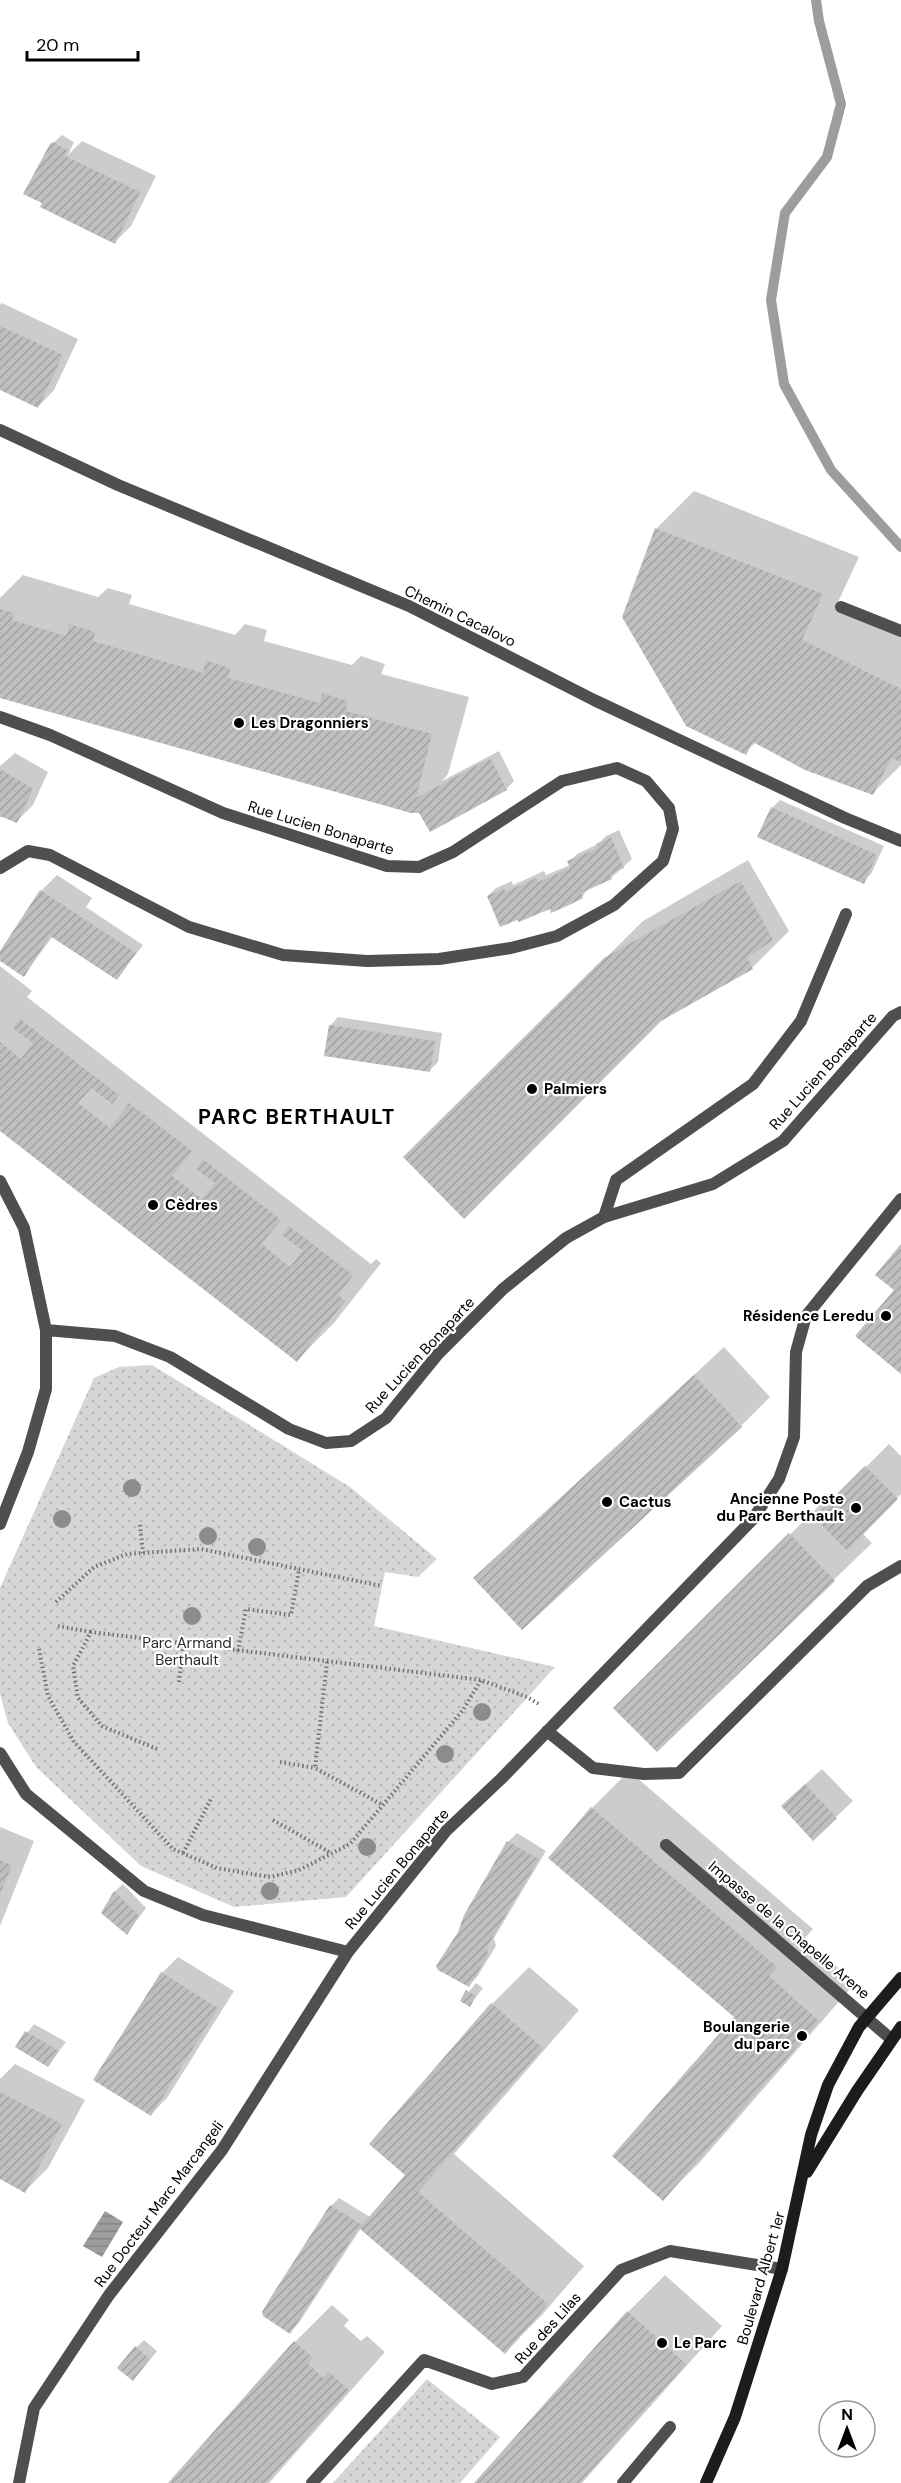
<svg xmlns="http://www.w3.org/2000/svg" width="901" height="2483" font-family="'DM Sans',sans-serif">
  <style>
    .park { fill: url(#park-dots) }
    .water { fill: url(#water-rules) }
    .shadow { fill: #0003 }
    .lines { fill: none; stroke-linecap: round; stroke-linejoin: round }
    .stream { stroke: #9d9d9d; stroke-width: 10 }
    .building { fill: url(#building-hatch) }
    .path { stroke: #717171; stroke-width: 4; stroke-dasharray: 1.5 3; stroke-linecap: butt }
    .service { stroke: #4f4f4f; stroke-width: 12 }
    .minor { stroke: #4f4f4f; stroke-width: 12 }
    .secondary { stroke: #1c1c1c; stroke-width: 12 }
    .tree { fill: #8c8c8c }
    .poi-dot { fill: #000; stroke: #fff; stroke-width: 2 }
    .labels { text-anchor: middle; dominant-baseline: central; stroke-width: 4.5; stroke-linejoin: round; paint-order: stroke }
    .street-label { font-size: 15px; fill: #000; stroke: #fff }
    .poi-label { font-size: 15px; font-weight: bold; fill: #000; stroke: #fff; text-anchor: start }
    .park-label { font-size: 15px; fill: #2d2d2d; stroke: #fff }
    .district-label { font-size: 21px; font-weight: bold; letter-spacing: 1.5px; fill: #000; stroke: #fff }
  </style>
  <defs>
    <pattern id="park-dots" width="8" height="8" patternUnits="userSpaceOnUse" patternTransform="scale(1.5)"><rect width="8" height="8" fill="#d6d6d6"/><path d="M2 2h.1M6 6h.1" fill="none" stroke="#b6b6b6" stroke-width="1.8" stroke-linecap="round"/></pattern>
    <pattern id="water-rules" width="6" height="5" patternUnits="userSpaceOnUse" patternTransform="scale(1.5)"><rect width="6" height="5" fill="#9d9d9d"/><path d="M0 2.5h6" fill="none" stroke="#858585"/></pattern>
    <pattern id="building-hatch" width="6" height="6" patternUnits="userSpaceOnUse" patternTransform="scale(1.5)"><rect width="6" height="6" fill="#bfbfbf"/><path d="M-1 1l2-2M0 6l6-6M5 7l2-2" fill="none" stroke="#a2a2a2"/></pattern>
  </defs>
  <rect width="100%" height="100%" fill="#fff"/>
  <!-- park -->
  <path class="park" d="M152 1365 350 1487 437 1559 418 1577 385 1572 374 1626 555 1667 346 1897 234 1907 141 1866 36 1767 8 1723 0 1694V1588L94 1378 119 1367Z
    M427 2379 500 2437 460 2483H333Z"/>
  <!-- water -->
  <path class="water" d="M105 2211 123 2222 102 2257 83 2246Z"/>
  <!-- shadow -->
  <path class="shadow" d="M62 135 74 142 68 155 82 141 156 176 131 226 115 242 51 145Z
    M2 303 78 339 54 390 38 407 0 389V305Z
    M694 491 859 557 838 602 901 633V765L873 793 756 742 745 753 623 617 657 528Z
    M23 575 98 597 108 588 132 595 129 604 235 635 245 624 267 630 264 641 352 665 361 656 385 664 381 674 469 697 448 774 442 781 499 751 514 781 506 789 420 811 0 696V598Z
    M15 753 48 772 33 805 17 821 2 815 0 818V766Z
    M780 800 884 846 871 874 863 882 772 808Z
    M619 830 632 859 611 878 589 887 582 897 551 907 488 896 496 888 512 881 513 885 544 871 546 875 570 865 569 862 577 854 598 844 606 836Z
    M748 860 789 931 752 968 405 1157 643 921Z
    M57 875 92 898 86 907 143 945 117 978 53 936 24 975 0 959V954L41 891Z
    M0 966 32 991 27 997 371 1264 376 1259 381 1263 334 1323 297 1360 0 1129Z
    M338 1017 442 1033 438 1062 430 1070 330 1026Z
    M724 1347 770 1397 741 1426 475 1578Z
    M889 1444 901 1456V1494L862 1533 872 1543 657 1750 615 1708 828 1497 832 1501Z
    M822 1769 853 1801 836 1817 799 1790Z
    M629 1771 813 1929 805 1938 855 1983 700 2162 663 2199 736 2017 592 1808Z
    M0 1827 34 1841 0 1926Z
    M517 1833 546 1851 494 1938 496 1946 477 1977 469 1985 460 1932 465 1916 509 1841Z
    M123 1884 146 1908 127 1933 103 1912 115 1891Z
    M178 1957 234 1991 167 2098 151 2114 162 1973Z
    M529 1967 579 2010 454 2154 584 2266 542 2315 505 2352 361 2228 298 2324 290 2332 331 2206 339 2198 370 2217 408 2175 492 2004Z
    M476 1983 483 1988 470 2005 462 2000Z
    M34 2024 66 2042 48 2065 17 2046Z
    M15 2064 85 2100 48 2168 25 2191 0 2177V2079Z
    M665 2275 722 2326 582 2483H476L628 2312Z
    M332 2305 349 2320 344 2326 361 2341 367 2336 385 2352 269 2483H170L295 2342Z
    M144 2340 157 2351 141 2371 136 2348Z"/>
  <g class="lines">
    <!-- stream -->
    <path class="stream" d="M816 0 819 21 841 104 827 157 785 213 771 300 784 384 831 470 901 547"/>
  </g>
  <!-- building -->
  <path class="building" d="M53 142 67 150 65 156 140 192 115 244 40 207 42 203 23 194 50 144Z
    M0 326 63 355 38 408 0 390Z
    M655 528 823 594 802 640 901 689V762L891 758 873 795 805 770 753 742 746 755 686 726 622 617Z
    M0 609 14 613 12 620 66 636 69 624 95 632 93 641 203 673 206 661 230 668 228 678 320 703 322 693 348 701 345 711 432 734 416 798 490 758 507 790 430 832 419 813H411L0 698Z
    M0 769 33 789 17 823 0 816Z
    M771 807 877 855 864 884 757 837Z
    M611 837 624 868 610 875 612 879 581 893 583 898 567 906 551 913 550 909 519 922 517 920 500 927 487 896 504 888 505 892 536 878 538 882 570 868 567 861 598 848 596 844Z
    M741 881 773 940 747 958 753 969 661 1021 464 1219 403 1157 604 958Z
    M40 890 136 953 117 980 50 936 24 977 0 961V951Z
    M20 1019 119 1095 112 1104 91 1088 78 1103 110 1128 129 1103 192 1151 172 1176 202 1199 215 1183 196 1169 203 1159 281 1220 261 1244 290 1267 303 1251 282 1235 289 1226 353 1275 338 1295 345 1301 297 1362 0 1131V1042L21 1059 33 1043 13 1028Z
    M329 1025 435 1041 430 1072 324 1056Z
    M901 1244V1374L855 1336 894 1290 875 1275Z
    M694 1375 742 1427 522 1630 473 1578Z
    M865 1466 898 1499 847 1551 814 1517Z
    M789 1533 835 1581 657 1752 613 1708Z
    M805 1784 837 1818 813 1841 781 1806Z
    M591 1807 777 1967 769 1976 819 2021 663 2201 612 2156 734 2017 548 1858Z
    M507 1841 539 1859 487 1947 488 1955 469 1987 438 1970 436 1966 458 1932 464 1915Z
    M0 1860 12 1865 0 1894Z
    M114 1891 139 1916 127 1935 101 1913Z
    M161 1972 218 2008 151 2116 93 2080Z
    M466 1990 476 1996 470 2007 460 2001Z
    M491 2003 543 2048 418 2192 548 2304 505 2354 359 2228 290 2334 263 2316 262 2312 269 2300 330 2205 362 2225 405 2175 369 2144Z
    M25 2031 59 2051 48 2067 15 2047Z
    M0 2092 62 2124 25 2193 0 2179Z
    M627 2311 686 2364 580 2483H474Z
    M294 2341 313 2358 308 2364 323 2378 329 2372 349 2390 266 2483H168Z
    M135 2346 150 2359 133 2381 117 2368Z"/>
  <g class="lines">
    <!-- path -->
    <path class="path" d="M140 1525 143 1553
      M56 1602 94 1567 127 1554 201 1549 382 1586
      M58 1626 91 1632
      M39 1649 48 1696 74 1742 173 1849 217 1868 270 1877 299 1870 350 1844 463 1710 481 1680
      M238 1651 246 1609 291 1615 299 1570
      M327 1662 315 1768 383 1805
      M179 1682 183 1645
      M157 1749 102 1726 78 1698 73 1666 91 1632 481 1680 527 1697 539 1704
      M280 1762 315 1768
      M273 1820 331 1853
      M183 1853 211 1799"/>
    <!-- service -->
    <path class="service" d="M841 607 901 631
      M604 1217 616 1180 753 1084 801 1021 846 914
      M666 1845 891 2039"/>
    <!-- minor -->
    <path class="minor" d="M0 430 118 485 409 606 594 700 845 818 901 841
      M0 717 50 735 223 813 387 866 419 867 453 852 562 781 617 768 646 781 669 808 673 829 663 861 614 905 557 936 511 948 439 959 367 961 283 955 189 927 50 855 28 851 0 868
      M0 1181 24 1228 46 1330V1389L28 1452 0 1524
      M46 1330 115 1336 170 1357 289 1429 326 1443 351 1441 386 1418 438 1354 503 1289 566 1238 604 1217 713 1184 783 1141 893 1016 901 1012
      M547 1731 593 1768 644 1774 679 1773 867 1586 901 1566
      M0 1753 26 1794 144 1891 203 1915 348 1952
      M19 2483 34 2408 109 2295 222 2150 348 1952 446 1831 502 1778 753 1519 779 1479 794 1437 796 1352 806 1316 901 1199
      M312 2483 424 2360 492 2384 523 2377 621 2270 670 2251 782 2269
      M623 2483 670 2427"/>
    <!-- secondary -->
    <path class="secondary" d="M807 2172 857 2091 901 2027
      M706 2483 735 2417 782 2269 811 2135 828 2085 859 2027 901 1978"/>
  </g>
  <!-- trees -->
  <g class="tree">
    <circle cx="132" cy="1488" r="9"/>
    <circle cx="62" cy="1519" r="9"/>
    <circle cx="208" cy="1536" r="9"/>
    <circle cx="257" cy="1547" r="9"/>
    <circle cx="192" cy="1616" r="9"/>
    <circle cx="482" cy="1712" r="9"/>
    <circle cx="445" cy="1754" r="9"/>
    <circle cx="367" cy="1847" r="9"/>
    <circle cx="270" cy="1891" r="9"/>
  </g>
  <!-- markers -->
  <g class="poi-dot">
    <circle cx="239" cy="723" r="6"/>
    <circle cx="532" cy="1089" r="6"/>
    <circle cx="153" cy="1205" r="6"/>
    <circle cx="886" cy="1316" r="6"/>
    <circle cx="607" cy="1502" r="6"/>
    <circle cx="856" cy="1508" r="6"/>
    <circle cx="802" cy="2036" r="6"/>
    <circle cx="662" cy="2343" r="6"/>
  </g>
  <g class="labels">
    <!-- street labels -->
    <g class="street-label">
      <text transform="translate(460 616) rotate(26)">Chemin Cacalovo</text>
      <text transform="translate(321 828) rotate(17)">Rue Lucien Bonaparte</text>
      <text transform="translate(823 1071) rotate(-48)">Rue Lucien Bonaparte</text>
      <text transform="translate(420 1355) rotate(-47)">Rue Lucien Bonaparte</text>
      <text transform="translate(397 1869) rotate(-50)">Rue Lucien Bonaparte</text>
      <text transform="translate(789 1930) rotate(40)">Impasse de la Chapelle Arene</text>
      <text transform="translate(159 2204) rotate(-53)">Rue Docteur Marc Marcangeli</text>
      <text transform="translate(761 2278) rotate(-74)">Boulevard Albert 1er</text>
      <text transform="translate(548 2328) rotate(-48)">Rue des Lilas</text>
    </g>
    <!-- poi labels -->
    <g class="poi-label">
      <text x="251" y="723">Les Dragonniers</text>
      <text x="544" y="1089">Palmiers</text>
      <text x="165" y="1205">Cèdres</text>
      <text x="874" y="1316" text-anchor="end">Résidence Leredu</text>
      <text x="844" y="1499" text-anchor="end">Ancienne Poste<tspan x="844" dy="17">du Parc Berthault</tspan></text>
      <text x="619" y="1502">Cactus</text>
      <text x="790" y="2027" text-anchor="end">Boulangerie<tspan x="790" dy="17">du parc</tspan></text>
      <text x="674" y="2343">Le Parc</text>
    </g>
    <!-- park labels -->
    <g class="park-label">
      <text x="187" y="1643">Parc Armand<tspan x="187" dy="17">Berthault</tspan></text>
    </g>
    <!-- district labels -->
    <g class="district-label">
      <text x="297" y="1117">PARC BERTHAULT</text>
    </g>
  </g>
  <!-- north arrow -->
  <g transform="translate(847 2429)"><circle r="28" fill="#ffffff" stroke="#999999" stroke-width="1.5"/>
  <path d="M0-4.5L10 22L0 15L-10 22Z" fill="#000000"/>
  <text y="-9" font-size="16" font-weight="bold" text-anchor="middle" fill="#000000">N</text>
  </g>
  <!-- scale -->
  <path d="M27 51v9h111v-9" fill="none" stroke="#000000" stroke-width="3"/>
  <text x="36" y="51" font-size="18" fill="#000000" stroke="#ffffff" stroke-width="4.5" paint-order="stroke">20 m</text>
</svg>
